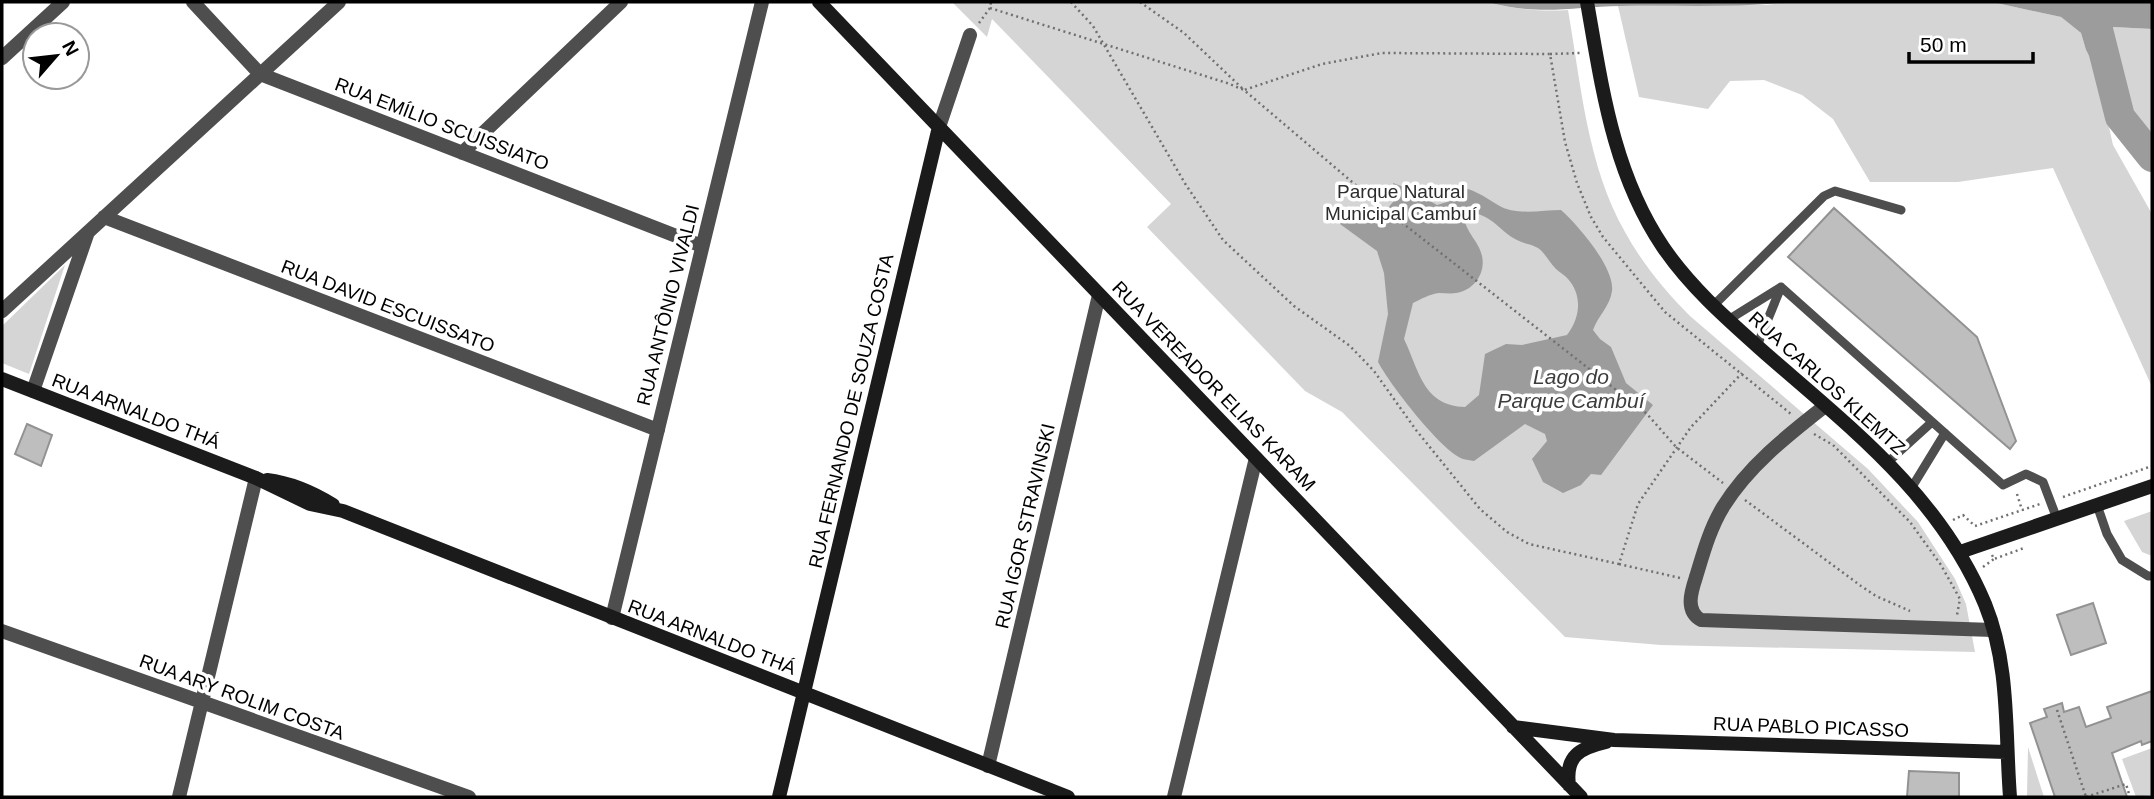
<svg xmlns="http://www.w3.org/2000/svg" width="2154" height="799" font-family="Helvetica,sans-serif">
  <style>
    .green { fill: #d5d5d5 }
    .water { fill: #9c9c9c; fill-rule: evenodd }
    .lines { fill: none; stroke-linecap: round; stroke-linejoin: round }
    .river { stroke: #9c9c9c; stroke-width: 30 }
    .building { fill: #bebebe; stroke: #929292; stroke-width: 2 }
    .path { stroke: #707070; stroke-width: 2.5; stroke-dasharray: 2 3.5; stroke-linecap: butt }
    .lane { stroke: #4e4e4e; stroke-width: 9 }
    .street { stroke: #4e4e4e; stroke-width: 14 }
    .secondary { stroke: #1b1b1b; stroke-width: 14 }
    .labels { text-anchor: middle; dominant-baseline: central; stroke-width: 7; stroke-linejoin: round; paint-order: stroke }
    .street-label { font-size: 19px; fill: #000; stroke: #fff }
    .park-label { font-size: 19px; fill: #2c2c2c; stroke: #fff }
    .water-label { font-size: 21px; font-style: italic; fill: #3d3d3d; stroke: #fff }
  </style>
  <rect width="100%" height="100%" fill="#fff"/>
  <!-- green -->
  <path class="green" d="M952 2H1487C1514 9 1540 12 1568 10 1581 84 1587 165 1625 232 1642 263 1665 291 1690 316L1868 469 1918 522 1955 579 1966 604 1975 652 1661 645 1565 637 1342 412 1305 391 1147 227 1171 204 992 19 987 37Z
    M1794 2H1992L2061 17 2081 33 2086 50 2096 69 2113 145 2152 214V387L2053 168 1958 182H1870L1833 119 1802 95 1764 80 1730 81 1708 109 1639 97 1618 6 1764 5Z
    M2113 27 2152 29V139C2126 108 2106 68 2113 27Z
    M65 265 29 374 2 363V326Z
    M2152 511V556L2142 552 2124 521Z
    M2028 747 2044 797H2027Z
    M2152 748V795L2136 797 2122 759Z"/>
  <!-- water -->
  <path class="water" d="M1487 2H1794C1737 8 1679 5 1621 6 1571 7 1539 16 1487 2Z
    M1992 2H2152V29L2113 27 2111 54 2096 69 2086 50 2081 33 2061 17Z
    M1393 183 1409 189 1437 205 1454 200 1455 195 1468 189C1482 194 1486 198 1498 205 1515 216 1542 210 1561 210 1578 225 1615 268 1612 291 1610 306 1598 316 1593 330L1600 339 1611 347 1626 383 1653 405 1601 475 1591 474 1581 485 1563 493 1543 482 1532 459 1547 441 1545 434 1525 424 1474 461C1470 460 1466 460 1463 459 1441 451 1389 383 1378 362L1388 314 1384 273 1377 251 1340 224V218C1351 208 1369 215 1383 214L1393 202ZM1471 212C1495 217 1499 231 1517 240 1524 244 1532 244 1538 248 1546 254 1549 262 1556 269 1559 272 1565 275 1568 279 1583 296 1580 318 1567 335L1522 345 1506 344 1485 354 1479 395 1465 407C1423 406 1419 370 1404 339L1413 303C1421 299 1430 294 1439 293 1445 293 1451 294 1456 293 1473 291 1486 274 1482 256 1479 241 1465 232 1464 216Z"/>
  <g class="lines">
    <!-- river -->
    <path class="river" d="M2091 2 2120 117 2152 157"/>
  </g>
  <!-- building -->
  <path class="building" d="M1834 208 1977 337 2016 441 2010 449 1788 257Z
    M27 424 52 435 41 466 15 454Z
    M2093 603 2106 643 2071 655 2057 615Z
    M2152 691V741L2142 745 2141 741 2112 753 2127 797H2055L2030 723 2047 717 2044 709 2062 703 2064 712 2079 707 2086 727 2111 718 2107 707Z
    M1909 771 1959 773V797H1907Z"/>
  <g class="lines">
    <!-- path -->
    <path class="path" d="M1071 2 1093 26 1186 185 1223 240 1294 306 1350 346 1374 371 1416 430 1480 509 1507 532 1529 544 1619 564 1638 504 1691 427 1742 373
      M1140 2 1184 33 1244 90 1322 64 1382 53 1550 54 1565 142 1577 183 1591 217 1603 237 1665 312 1791 414
      M990 8 1227 83 1244 90 1378 204 1647 414 1676 447 1723 483
      M979 23 990 8 991 2
      M1550 54 1581 53
      M1814 434 1833 445 1910 522 1941 565 1960 599 1957 615
      M2017 494 2022 510
      M2063 497 2152 466
      M1745 500 1861 586 1876 596 1910 611
      M1953 520 1963 515 1975 526 2040 504
      M1992 555 1994 559 2024 548
      M1619 564 1680 578
      M1983 567 1994 559
      M2057 710 2086 797
      M2086 797 2126 784 2130 797"/>
    <!-- lane -->
    <path class="lane" d="M1781 287 2003 485 2026 474 2043 482 2057 519
      M1713 306 1824 196 1835 191 1901 210
      M1728 320 1781 287
      M1757 346 1781 287
      M1888 462 1932 422
      M1912 487 1945 433
      M2097 505 2107 534 2122 560 2148 576H2152"/>
    <!-- street -->
    <path class="street" d="M193 2 260 74 702 246
      M2 58 63 2
      M939 127 970 35
      M462 153 621 2
      M104 217 658 430
      M2 311 339 2
      M33 391 88 232
      M1825 406C1788 435 1748 466 1723 507 1710 528 1703 554 1696 577 1691 592 1685 611 1701 620L1993 630
      M612 618 762 2
      M2 631 469 797
      M988 766 1099 295
      M179 797 256 478
      M1174 797 1256 458"/>
    <!-- secondary -->
    <path class="secondary" d="M819 2 1581 797
      M1587 2C1602 87 1613 173 1663 247 1691 288 1728 320 1765 353 1851 428 1940 496 1985 604 2010 665 2005 733 2010 797
      M2 379 256 478 310 504 343 511 1068 797
      M267 480C292 483 312 492 333 505
      M1960 552 2152 486
      M1513 727 1614 740 2006 752
      M1569 785C1565 756 1580 748 1606 742
      M779 797 939 127"/>
  </g>
  <g class="labels">
    <!-- street labels -->
    <g class="street-label">
      <text transform="translate(442 124) rotate(21)">RUA EMÍLIO SCUISSIATO</text>
      <text transform="translate(668 305) rotate(-76)">RUA ANTÔNIO VIVALDI</text>
      <text transform="translate(388 306) rotate(21)">RUA DAVID ESCUISSATO</text>
      <text transform="translate(1827 383) rotate(42)">RUA CARLOS KLEMTZ</text>
      <text transform="translate(1214 386) rotate(46)">RUA VEREADOR ELIAS KARAM</text>
      <text transform="translate(136 411) rotate(21)">RUA ARNALDO THÁ</text>
      <text transform="translate(851 411) rotate(-77)">RUA FERNANDO DE SOUZA COSTA</text>
      <text transform="translate(1025 526) rotate(-77)">RUA IGOR STRAVINSKI</text>
      <text transform="translate(712 637) rotate(21)">RUA ARNALDO THÁ</text>
      <text transform="translate(242 697) rotate(20)">RUA ARY ROLIM COSTA</text>
      <text transform="translate(1811 727) rotate(2)">RUA PABLO PICASSO</text>
    </g>
    <!-- park labels -->
    <g class="park-label">
      <text x="1401" y="191">Parque Natural<tspan x="1401" dy="22">Municipal Cambuí</tspan></text>
    </g>
    <!-- water labels -->
    <g class="water-label">
      <text x="1571" y="376">Lago do<tspan x="1571" dy="24">Parque Cambuí</tspan></text>
    </g>
  </g>
  <!-- border -->
  <rect width="2154" height="799" fill="none" stroke="#000000" stroke-width="7"/>
  <!-- north arrow -->
  <g transform="translate(56 56) rotate(62)"><circle r="33" fill="#ffffff" stroke="#999999" stroke-width="2"/>
  <path d="M0-5L12 26L0 18L-12 26Z" fill="#000000"/>
  <text y="-10" font-size="19" font-weight="bold" text-anchor="middle" fill="#000000">N</text>
  </g>
  <!-- scale -->
  <path d="M1909 52v10h124v-10" fill="none" stroke="#000000" stroke-width="3.5"/>
  <text x="1920" y="52" font-size="21" fill="#000000" stroke="#ffffff" stroke-width="5" paint-order="stroke">50 m</text>
</svg>
